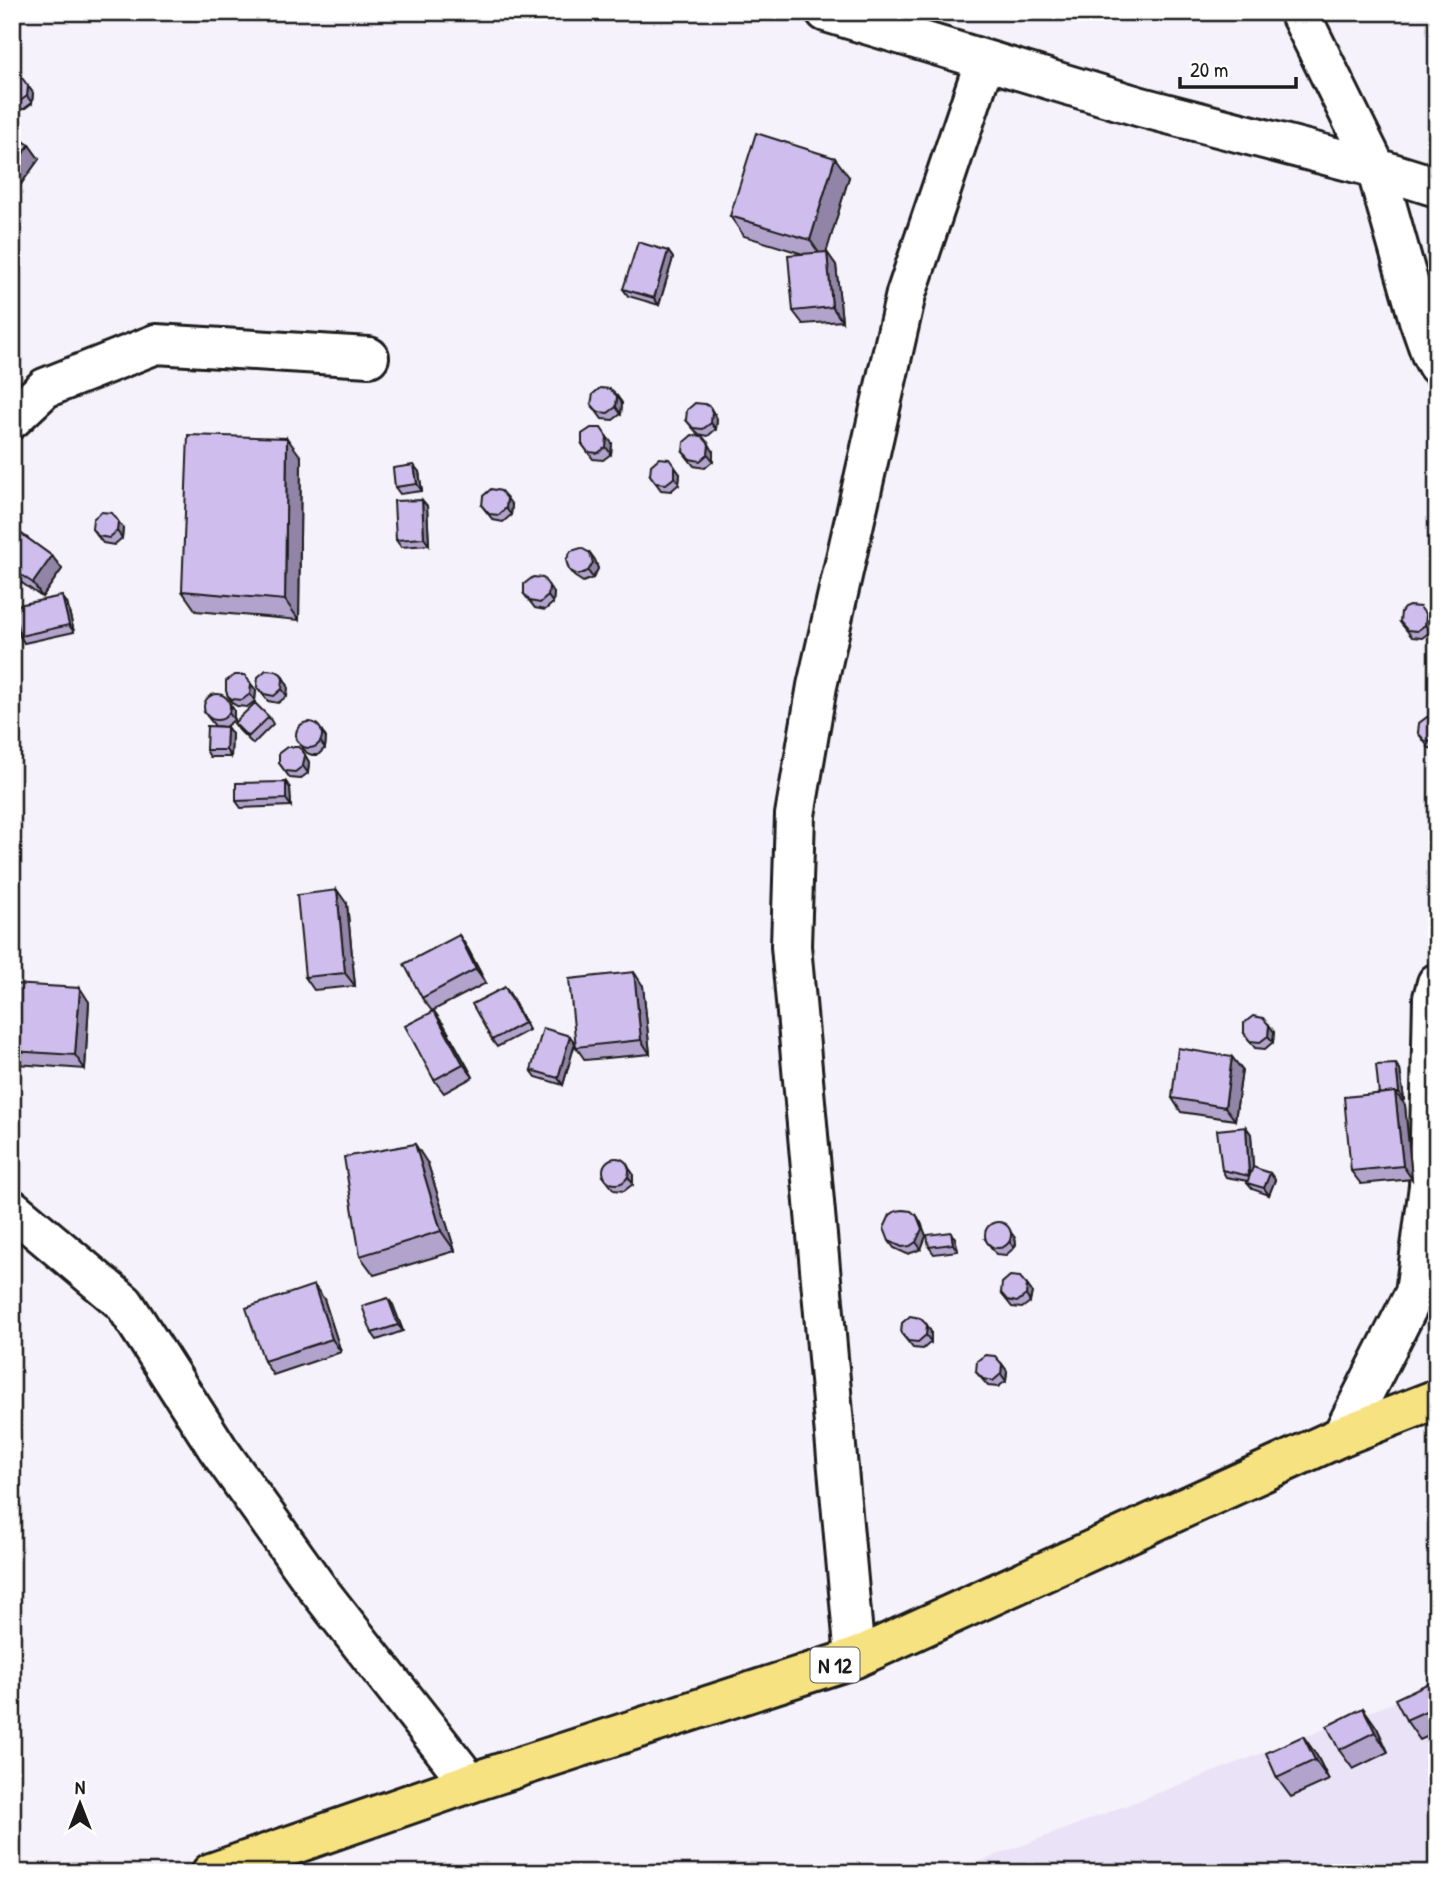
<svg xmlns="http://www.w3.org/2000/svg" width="1449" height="1885" font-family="'Patrick Hand',sans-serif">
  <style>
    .built { fill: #eae2f7 }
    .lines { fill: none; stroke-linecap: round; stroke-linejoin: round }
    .street-casing { stroke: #1c1c1c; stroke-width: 44 }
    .highway-casing { stroke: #1c1c1c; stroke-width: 44 }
    .street { stroke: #fff; stroke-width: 38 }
    .highway { stroke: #f7e281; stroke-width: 38 }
    .wall { fill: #b2a3cc; stroke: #1c1c1c; stroke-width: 2 }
    .shaded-wall { fill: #9184a6; stroke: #1c1c1c; stroke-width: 2 }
    .building { fill: #cfbded; stroke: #1c1c1c; stroke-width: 2 }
    .labels { text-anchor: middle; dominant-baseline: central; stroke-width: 7; stroke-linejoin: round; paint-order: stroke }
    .shield { fill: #fff; stroke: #606060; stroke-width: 2 }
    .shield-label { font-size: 21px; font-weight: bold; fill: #1c1c1c }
  </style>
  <rect width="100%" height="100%" fill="#f5f2fb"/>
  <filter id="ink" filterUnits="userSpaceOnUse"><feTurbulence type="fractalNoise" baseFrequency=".0143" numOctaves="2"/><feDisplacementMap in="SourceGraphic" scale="14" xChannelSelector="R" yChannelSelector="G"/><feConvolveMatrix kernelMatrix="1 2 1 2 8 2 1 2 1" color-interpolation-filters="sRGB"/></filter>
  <g filter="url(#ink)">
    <!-- built -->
    <path class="built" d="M1437 1686V1873H950Z"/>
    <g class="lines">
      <!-- street casing -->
      <g class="street-casing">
        <path id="street" d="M826 12 1141 107 1376 168 1437 187
          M1299 12 1376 168 1419 320 1431 354 1437 365
          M12 419 45 388 156 344 369 357
          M12 1209 124 1303 218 1449 318 1589 470 1783
          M1342 1436 1415 1293 1429 1186 1433 998 1437 983
          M855 1658 791 946 795 815 817 686 906 294 985 60"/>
      </g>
      <!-- highway casing -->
      <g class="highway-casing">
        <path id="highway" d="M211 1873 470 1783 855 1658 1342 1436 1437 1399"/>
      </g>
      <!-- street -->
      <use href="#street" class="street"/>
      <!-- highway -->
      <use href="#highway" class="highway"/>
    </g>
    <!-- wall -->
    <path class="wall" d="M131 12H154L146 19 136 18Z
      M12 77 28 86 33 93 32 103 24 109H14L12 107Z
      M12 133 29 145 39 159 21 184 12 178Z
      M849 177 826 252 836 265 842 321 803 324 793 311 803 254 744 236 730 216Z
      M668 251 673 258 659 305 628 296 623 289Z
      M617 396 622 403 621 414 613 420 602 419 591 404Z
      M715 414 717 419 716 429 708 436 698 434 686 420Z
      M612 443 611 454 603 460 593 459 582 444Z
      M713 451V461L705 468 694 466 683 452Z
      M301 457 299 620 196 611 182 591Z
      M419 472 422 491 400 494 395 487Z
      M680 474 679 484 671 491 661 490 650 475Z
      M422 500 427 506 429 545 401 547 396 540Z
      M512 505 511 515 503 522 493 520 482 506Z
      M12 527 52 556 62 569 42 597 12 576Z
      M123 528 122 538 114 545 103 543 92 529Z
      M590 553 595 560 598 569 593 578 583 582 574 576 569 570Z
      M554 593 553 603 545 610 535 608 524 594Z
      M67 603 74 632 24 643 20 636Z
      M1400 622H1431L1430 632 1422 638 1412 637Z
      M281 674 288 686 287 696 278 703 268 701 257 687Z
      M256 690 255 701 247 707 237 706 232 703 228 696Z
      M229 703 234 710V720L225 727 215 726 204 712Z
      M269 717 273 724 253 744 239 730 234 723Z
      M1437 717V749L1429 748 1418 733Z
      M227 727 232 734 231 757H210L206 750Z
      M322 731 326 738 325 748 318 755H312L307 753 296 739Z
      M302 750 309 762 308 773 300 779 290 778 279 763Z
      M286 782 290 788 291 806 241 808 236 801Z
      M347 904 355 986 314 990 305 977Z
      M459 935 468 949 486 983 432 1011 422 998Z
      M12 984 89 1002 85 1069 16 1064 12 1059Z
      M643 986 650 1054 585 1060 576 1047Z
      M505 987 529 1030 497 1047 492 1040Z
      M444 1025 473 1077 444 1093 434 1080Z
      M1269 1025 1274 1032 1273 1042 1265 1049 1255 1048 1244 1033Z
      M575 1043 563 1085 536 1077 531 1070Z
      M1232 1057 1242 1070 1235 1120 1181 1112 1172 1098Z
      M1400 1070 1404 1100H1401L1405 1105 1412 1179 1361 1184 1351 1171 1379 1094Z
      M1246 1127 1251 1134 1253 1168 1270 1173 1275 1180 1269 1195 1252 1189 1247 1183 1248 1181 1226 1177 1222 1170Z
      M428 1164 455 1251 374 1275 360 1256Z
      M628 1167 633 1174V1184L624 1191 614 1190 603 1176Z
      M917 1216 921 1223 926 1236 921 1249 914 1252 907 1254 894 1248 889 1241Z
      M955 1238 958 1251 934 1254 929 1247Z
      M1015 1238 1016 1244 1014 1248 1006 1255 996 1254 985 1239Z
      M1027 1285 1032 1292 1030 1302 1022 1308 1012 1307 1001 1293Z
      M324 1299 341 1352 273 1375 264 1361Z
      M393 1305 403 1331 377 1340 372 1333Z
      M927 1325 931 1332V1342L923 1349 913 1348 901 1333Z
      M1002 1364 1007 1371 1006 1381 998 1387 988 1386 976 1372Z
      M1437 1687V1732L1420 1740 1406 1720Z
      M1363 1708 1377 1728 1388 1752 1353 1769 1339 1750Z
      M1303 1736 1317 1756 1329 1780 1291 1797 1277 1778Z"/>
    <!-- shaded-wall -->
    <path class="shaded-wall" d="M28 86 33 93 32 103 27 96Z
      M29 145 39 159 21 184 12 172V169Z
      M835 158 849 177 824 260 810 240Z
      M668 251 673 258 659 305 654 298Z
      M827 252 836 265 842 321 832 307Z
      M617 396 622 403 621 414 616 407Z
      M710 407 717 419 716 429 711 423Z
      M607 437 612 443 611 454 606 447Z
      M287 438 301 457 299 620 285 600Z
      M709 444 713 451V461L708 454Z
      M414 465 419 472 422 491 417 484Z
      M675 467 680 474 679 484 675 477Z
      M507 498 512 505 511 515 506 508Z
      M422 500 427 506 429 545 424 538Z
      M118 521 123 528 122 538 117 531Z
      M590 553 595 560 598 569 593 578 588 571Z
      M52 556 62 569 42 597 33 583Z
      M549 586 554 593 553 603 548 596Z
      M62 596 67 603 74 632 69 625Z
      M1426 615 1431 622 1430 632 1425 625Z
      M281 674 288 686 287 696 282 689Z
      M251 684 256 690 255 701 250 694Z
      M229 703 234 710V720L229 713Z
      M227 727 232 734 231 757 226 750Z
      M322 731 326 738 325 748 320 741Z
      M302 750 309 762 308 773 303 766Z
      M286 782 290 788 291 806 286 799Z
      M337 890 347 904 355 986 345 973Z
      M459 935 468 949 486 983 476 969Z
      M634 972 643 986 650 1054 641 1040Z
      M505 987 510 994 529 1030 524 1023Z
      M80 988 89 1002 85 1069 75 1055Z
      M434 1011 444 1025 473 1077 463 1064Z
      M1269 1025 1274 1032 1273 1042 1268 1036Z
      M570 1036 575 1043 563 1085 558 1078Z
      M1232 1057 1242 1070 1235 1120 1225 1107Z
      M1396 1064 1400 1070 1404 1100 1399 1093Z
      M1395 1092 1405 1105 1412 1179 1403 1166Z
      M1246 1127 1251 1134 1254 1182 1249 1176Z
      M415 1144 428 1164 455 1251 441 1231Z
      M628 1167 633 1174V1184L628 1177Z
      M1270 1173 1275 1180 1269 1195 1264 1188Z
      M917 1216 921 1223 926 1236 921 1249 916 1242Z
      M1010 1231 1015 1238 1016 1244 1014 1248 1009 1241Z
      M951 1232 955 1238 958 1251 953 1244Z
      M314 1285 324 1299 341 1352 332 1339Z
      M1027 1285 1032 1292 1030 1302 1026 1295Z
      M388 1298 393 1305 403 1331 398 1325Z
      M927 1325 931 1332V1342L926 1335Z
      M1002 1364 1007 1371 1006 1381 1001 1374Z
      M1363 1708 1377 1728 1388 1752 1375 1732Z
      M1303 1736 1317 1756 1329 1780 1315 1760Z"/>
    <!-- building -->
    <path class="building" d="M12 77 22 78 28 86 27 96 19 102H12Z
      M12 133 29 145 12 169Z
      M756 133 835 158 810 240 730 216Z
      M638 242 668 251 654 298 623 289Z
      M827 252 832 307 793 311 788 255Z
      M600 388 610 389 617 396 616 407 608 413 598 412 591 404 593 394Z
      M695 403 705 404 710 407 712 412 711 423 703 429 693 428 686 420 687 410Z
      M591 428H601L607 437 606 447 598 453 588 452 582 444V434Z
      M188 435 287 438 285 600 182 591Z
      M692 435 702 436 709 444 708 454 700 461 690 459 683 452 684 442Z
      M659 458 669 459 675 467V477L666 484 656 483 650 475 651 465Z
      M414 465 417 484 395 487 393 468Z
      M491 489 501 491 507 498 506 508 499 515 489 514 482 506 483 496Z
      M422 500 424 538 396 540 394 501Z
      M101 512 112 513 118 521 117 531 109 538 98 536 92 529 93 519Z
      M12 527 52 556 33 583 12 569Z
      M581 548 590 553 593 563 588 571 578 575 569 570 566 560 571 551Z
      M533 577 543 578 549 586 548 596 540 603 530 601 524 594V584Z
      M62 596 69 625 20 636 13 606Z
      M1409 606 1420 607 1426 615 1425 625 1417 631 1407 630 1400 622 1401 612 1404 608Z
      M266 670 276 671 281 674 283 679 282 689 274 696 264 694 257 687 258 677Z
      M235 675H245L251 684 250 694 242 700 232 699 228 696 226 691V681Z
      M204 707a13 13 0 1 1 26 0a13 13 0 1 1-26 0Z
      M255 703 269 717 248 737 234 723Z
      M1427 717H1437V740L1435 742 1425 741 1418 733 1419 723Z
      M296 735a13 13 0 1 1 26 0a13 13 0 1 1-26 0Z
      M207 726 227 727 226 750H206Z
      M287 747H298L302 750 305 755 303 766 295 772 285 771 279 763V753Z
      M286 782V799L236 801V783Z
      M337 890 345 973 305 977 297 895Z
      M459 935 476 969 422 998 404 964Z
      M634 972 641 1040 576 1047 569 979Z
      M12 984 80 988 75 1055 12 1051Z
      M505 987 524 1023 492 1040 472 1004Z
      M434 1011 463 1064 434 1080 405 1026Z
      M1253 1016 1263 1018 1269 1025 1268 1036 1260 1042 1250 1041 1244 1033V1023Z
      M543 1028 570 1036 558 1078 531 1070Z
      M1178 1048 1232 1057 1225 1107 1172 1098Z
      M1396 1064 1399 1093H1395V1092L1379 1094 1376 1065Z
      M1395 1092 1403 1166 1351 1171 1344 1097Z
      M1246 1127 1249 1176 1222 1170 1217 1130Z
      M415 1144 441 1231 360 1256 344 1157Z
      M603 1171a13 13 0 1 1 26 0a13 13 0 1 1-26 0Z
      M1253 1167 1270 1173 1264 1188 1247 1183Z
      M903 1210 911 1211 917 1216 922 1229 916 1242 910 1246 902 1247 889 1241 884 1228 890 1215 896 1211Z
      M985 1235a13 13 0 1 1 26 0a13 13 0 1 1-26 0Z
      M951 1232 953 1244 929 1247 927 1235Z
      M1010 1276 1020 1277 1027 1285 1026 1295 1017 1302 1007 1300 1001 1293 1002 1283Z
      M314 1285 332 1339 264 1361 246 1308Z
      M388 1298 398 1325 372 1333 362 1306Z
      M910 1316 920 1318 927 1325 926 1335 918 1342 908 1341 901 1333 902 1323Z
      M985 1355 995 1356 1002 1364 1001 1374 993 1381 983 1379 976 1372 977 1361Z
      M1433 1681 1437 1690V1706L1406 1720 1395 1699Z
      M1363 1708 1375 1732 1339 1750 1327 1726Z
      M1303 1736 1315 1760 1277 1778 1266 1753Z"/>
  </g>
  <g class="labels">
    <!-- shield labels -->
    <rect class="shield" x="810.5" y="1647.5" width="49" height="35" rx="5"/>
    <g class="shield-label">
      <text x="835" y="1665">N 12</text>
    </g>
  </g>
  <!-- margin -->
  <rect width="1449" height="1885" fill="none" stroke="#fff" stroke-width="42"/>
  <rect x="21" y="21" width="1407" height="1843" fill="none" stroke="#1c1c1c" stroke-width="2.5" filter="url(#ink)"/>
  <!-- north arrow -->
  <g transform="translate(80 1804)" stroke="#ffffff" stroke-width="5" paint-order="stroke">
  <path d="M0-5L12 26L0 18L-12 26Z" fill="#1c1c1c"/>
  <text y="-10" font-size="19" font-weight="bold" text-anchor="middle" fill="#1c1c1c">N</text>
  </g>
  <!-- scale -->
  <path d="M1180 77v10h116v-10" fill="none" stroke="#1c1c1c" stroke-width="3.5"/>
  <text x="1190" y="77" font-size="21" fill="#1c1c1c" stroke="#ffffff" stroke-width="5" paint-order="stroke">20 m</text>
</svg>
